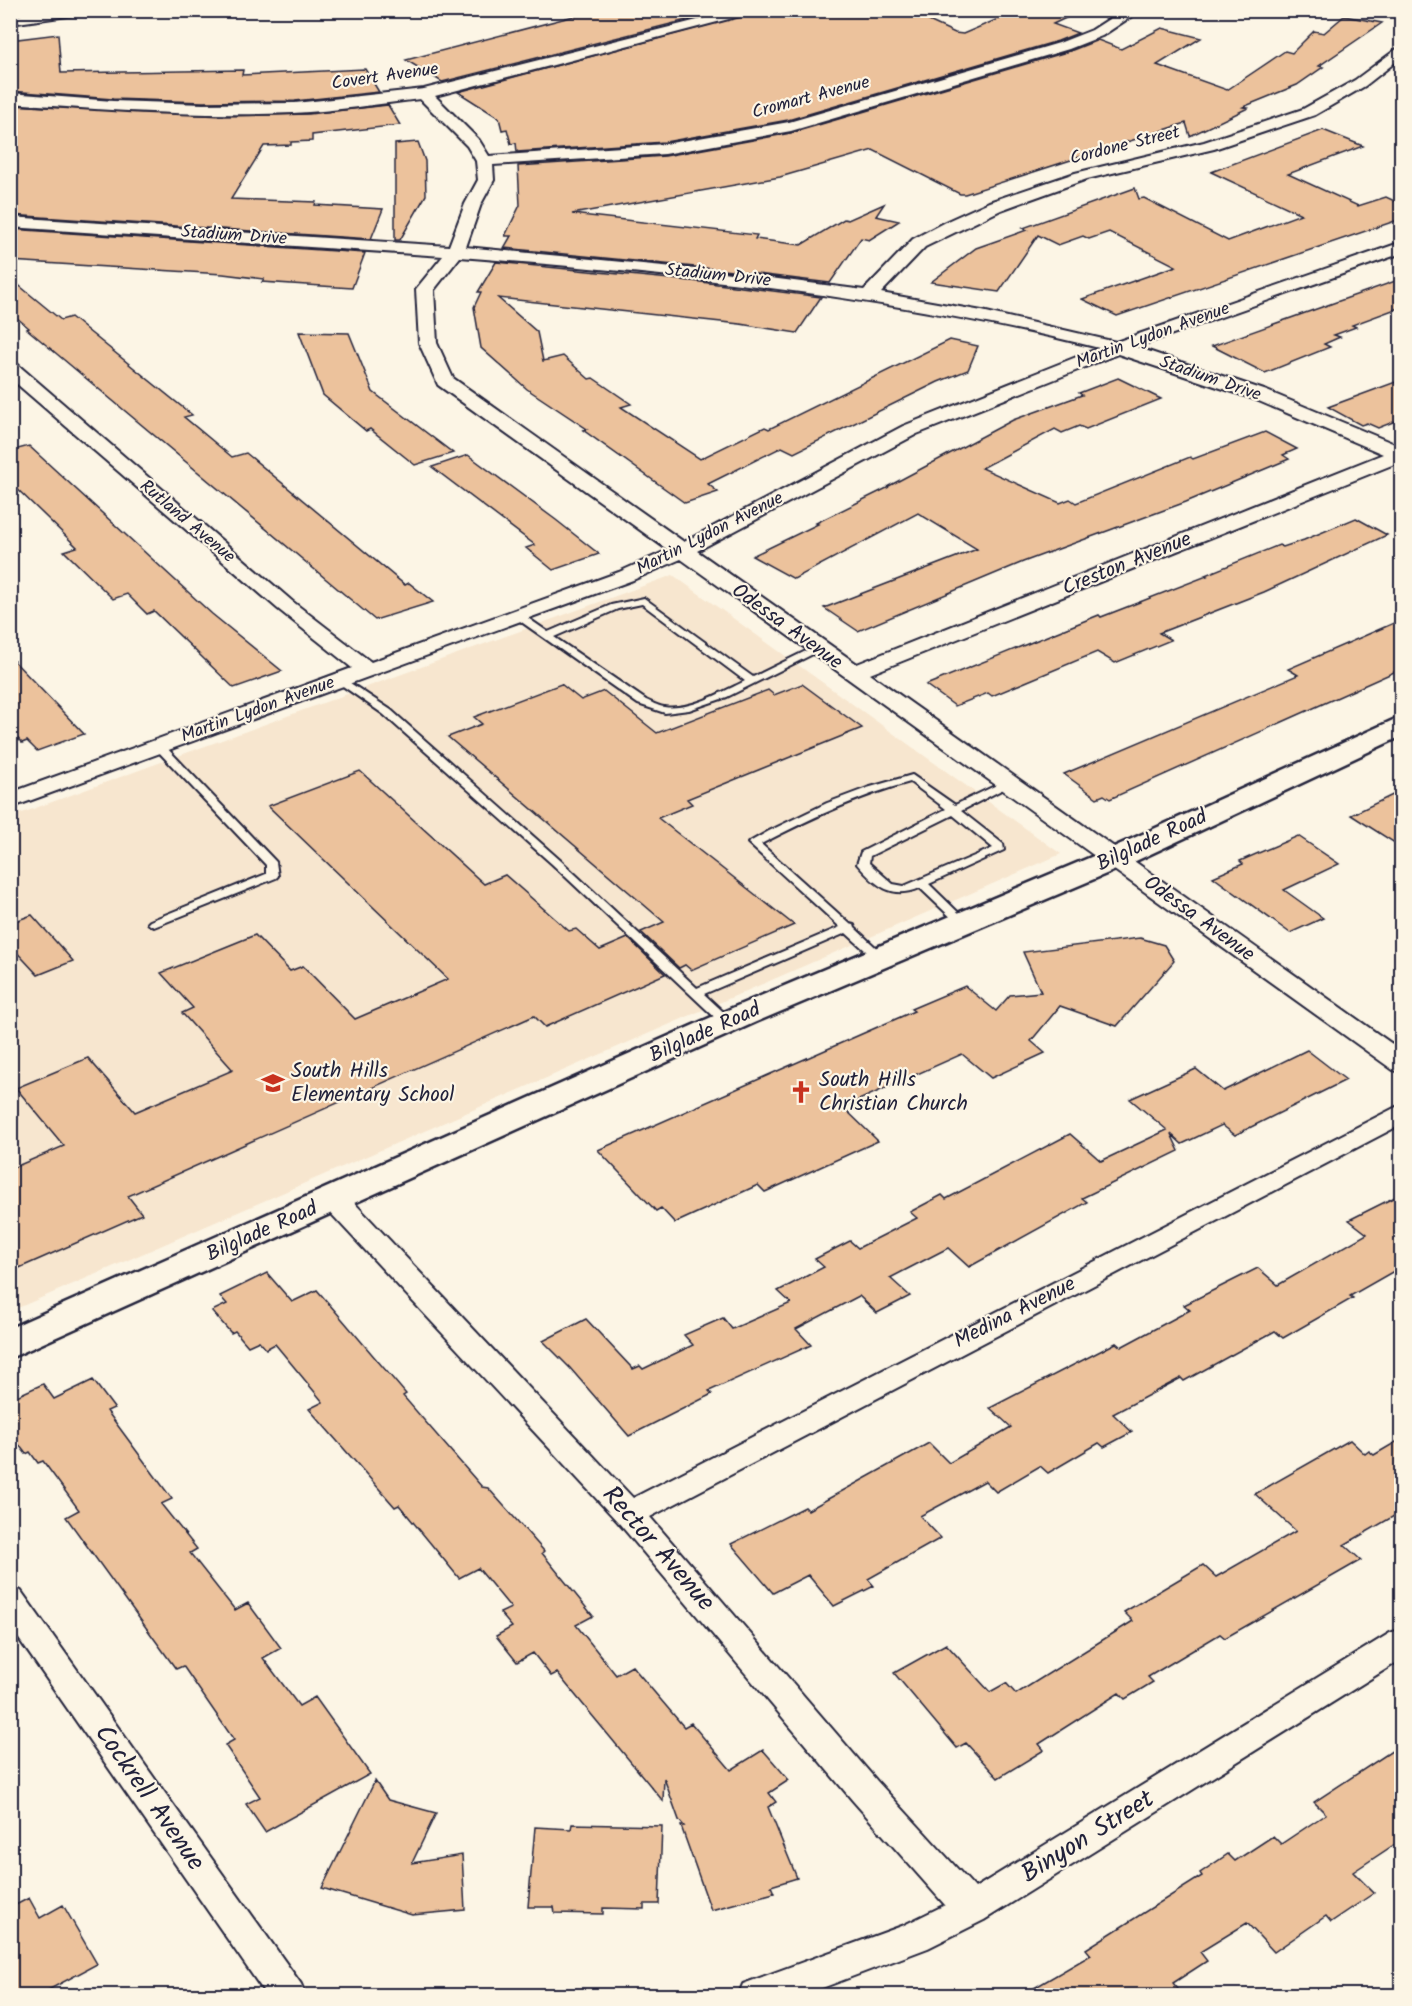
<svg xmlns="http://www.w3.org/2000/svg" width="1412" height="2006" font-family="Kalam,sans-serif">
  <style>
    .built { fill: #f7e6cf }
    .building { fill: #ecc29c; stroke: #22223b; stroke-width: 1.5 }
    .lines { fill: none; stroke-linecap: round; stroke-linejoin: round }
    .lane-casing { stroke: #22223b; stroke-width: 4 }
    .street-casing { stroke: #22223b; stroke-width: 4 }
    .secondary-casing { stroke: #22223b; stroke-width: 5 }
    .lane { fill: #fcf5e5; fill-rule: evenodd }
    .street { fill: #fcf5e5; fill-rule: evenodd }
    .secondary { fill: #fcf5e5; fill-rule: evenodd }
    .labels { text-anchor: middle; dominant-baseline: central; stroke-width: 4.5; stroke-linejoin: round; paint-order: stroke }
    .far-street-label { font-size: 18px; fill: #22223b; stroke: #fcf5e5 }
    .street-label { font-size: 21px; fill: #22223b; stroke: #fcf5e5 }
    .poi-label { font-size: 21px; fill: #22223b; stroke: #fcf5e5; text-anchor: start }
    .near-street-label { font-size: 26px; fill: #22223b; stroke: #fcf5e5 }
  </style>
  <rect width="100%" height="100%" fill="#fcf5e5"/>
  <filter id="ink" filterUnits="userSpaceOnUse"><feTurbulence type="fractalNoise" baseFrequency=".0167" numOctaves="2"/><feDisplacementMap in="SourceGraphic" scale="12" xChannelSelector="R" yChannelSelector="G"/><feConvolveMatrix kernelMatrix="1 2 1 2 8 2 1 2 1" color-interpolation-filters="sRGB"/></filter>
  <g filter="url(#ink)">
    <!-- built -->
    <path class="built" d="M673 575 1061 854 11 1311V817Z"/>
    <!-- building -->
    <path class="building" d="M597 10H726L442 82 406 60Z
      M765 10H905L955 33 963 34 1019 10H1083L1053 24 1078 33 1058 41 788 120 665 142 517 152 516 143 511 144 507 129 502 130 499 118 458 92Z
      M1344 16 1382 23 1319 66 1323 67 1297 85 1243 107 1248 108 1190 136 1186 123 965 194H960L873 150 780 177 572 214 757 235 755 239 801 245 844 219 848 220 884 204 876 216 899 221 869 240 861 238 830 283 715 269 504 248 511 236H505L520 205 518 166 665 156 791 133 1070 51 1098 40 1121 49 1162 28 1201 38 1157 65 1227 90 1285 51 1292 53 1314 31 1324 33Z
      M58 34 61 73 243 70 242 75 365 69 379 92 295 101 203 102 113 99 10 91V40Z
      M10 105 222 116 309 114 388 105 400 125 312 135V141L291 142V145L264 146 231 199 316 202 315 205 383 209 371 239 10 215Z
      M1323 130 1363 146 1288 174 1358 206 1386 197 1401 204V219L1117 316 1082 299 1176 266 1109 232 1089 239 1083 236 1058 245 1038 235 999 292 931 282 976 248 1027 230 1023 228 1135 188 1139 199 1144 198 1228 241 1301 214 1211 172Z
      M418 142 425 161 426 195 400 240H395V144Z
      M10 229 365 253 352 288 262 282 264 279 223 274 10 261Z
      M496 262 701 282 821 297 797 333 740 324 498 298 537 332 543 361 563 356 589 379 593 378 631 404 621 407 700 459 765 427 769 429 950 340 978 346 968 370 938 382 794 453 782 447 708 484 718 492 685 503 583 430 587 429 527 389 481 348 474 307 481 292H478Z
      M10 278 61 320 71 317 192 415 184 417 232 457 246 453 405 585 409 583 433 602 375 620 27 329 29 328 10 312Z
      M1401 279V307L1352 325 1356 327 1334 335 1340 337 1324 344 1330 347 1265 373 1212 346Z
      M299 332 349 333 373 392 453 453 415 465 370 429 366 431 323 395Z
      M1118 378 1161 399 1086 429 1079 426 1062 433 1055 429 982 468 1060 503 1070 499 1076 503 1190 457 1193 459 1265 432 1297 449 1283 455 1289 459 1186 502 1023 562 858 631 824 608 977 549 918 513 794 579 752 556 818 524 816 523 889 487H887L1013 420 1082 395 1079 393Z
      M1401 380V419L1378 428 1367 423 1361 425 1328 407Z
      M29 446 212 614 282 671 234 688 154 611 147 614 127 594 113 599 64 551 77 547 10 482V451Z
      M468 455 556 520 599 554 553 570 526 548 535 545 432 467Z
      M1356 518 1387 535 1264 592 1159 633 1171 640 1115 663 1097 652 992 696 988 693 955 706 926 685 1099 615 1101 617 1207 576 1205 575 1279 545 1283 547 1304 540Z
      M1401 620V669L1110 799 1104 795 1097 798 1064 774 1298 675 1288 669Z
      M10 657 84 734 37 751 27 741 22 743 10 730Z
      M561 684 581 700 604 691 657 733 768 690 774 695 802 684 862 728 687 799 692 804 658 818 794 925 691 970 685 965 679 968 641 932 664 922 448 737 482 724 474 717Z
      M360 771 484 884 505 875 569 931 576 929 600 950 628 938 665 974 545 1027 534 1016 128 1196 142 1214 10 1272V1169L64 1146 16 1088 88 1058 135 1112 233 1070 182 1013 193 1008 161 973 255 935 290 971 303 966 355 1019 448 979 268 806Z
      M1401 791V847L1351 815Z
      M1298 836 1339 864 1284 890 1323 918 1290 933 1213 877 1243 864 1240 861Z
      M32 915 73 961 38 975 10 945V923Z
      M1140 938 1164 945 1174 961 1117 1026 1060 1006 1031 1041 1045 1053 991 1078 962 1054 843 1107 878 1141 765 1192 758 1185 675 1223 661 1208 656 1211 598 1150 914 1011 911 1009 965 986 996 1011 1010 995 1041 992 1023 952Z
      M1307 1050 1346 1080 1235 1135 1222 1125 1182 1144 1171 1134 1179 1151 1082 1198 1087 1202 969 1267 948 1248 890 1278 910 1296 877 1313 859 1296 796 1329 811 1345 709 1391 712 1394 629 1436 570 1368 543 1341 586 1319 633 1369 640 1366 643 1369 693 1345 684 1335 723 1318 732 1329 791 1303 778 1291 824 1267 815 1259 850 1241 858 1248 917 1218 910 1212 942 1195 946 1199 1070 1134 1101 1161 1167 1130 1130 1099 1196 1069 1223 1091Z
      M1401 1194V1267L1350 1296 1353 1298 1283 1338 1275 1331 1184 1381 1181 1378 1113 1414 1132 1432 1104 1447 1099 1443 1048 1473 1040 1466 996 1492 985 1481 920 1516 941 1538 868 1579 874 1586 834 1606 808 1575 773 1593 731 1544 805 1507 808 1510 929 1443 949 1463 1011 1427 990 1408 1116 1343 1121 1347 1190 1310 1184 1305 1258 1268 1278 1285 1367 1234 1349 1220Z
      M267 1273 292 1302 317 1290 342 1319 406 1394 403 1396 482 1487 488 1488 544 1551 542 1553 593 1616 576 1625 616 1675 632 1666 684 1727 691 1723 731 1770 763 1750 789 1780 769 1793 776 1802 768 1807 797 1878 771 1886 774 1893 711 1910 681 1826H684L679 1820 664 1778 663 1801 557 1673 551 1676 533 1653 517 1662 496 1636 512 1627 500 1613 511 1608 478 1568 459 1578 399 1505 395 1507 309 1409 323 1402 275 1344 266 1349 259 1341 248 1346 235 1331 231 1333 212 1311 227 1304 220 1296Z
      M93 1380 114 1408 107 1411 172 1499 161 1504 197 1549 190 1553 235 1610 248 1603 281 1648 263 1658 299 1706 315 1697 370 1774 265 1832 246 1804 260 1797 225 1745 234 1740 183 1666 176 1669 66 1517 79 1510 43 1461 38 1463 30 1452 26 1454 10 1433V1399L43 1384 54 1399Z
      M1401 1439V1512L1344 1545 1361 1560 1225 1638 1220 1634 1148 1677 1153 1682 1125 1699 1119 1693 1039 1744 1044 1750 998 1778 966 1743 957 1748 894 1673 946 1644 990 1692 1006 1683 1016 1694 1133 1621 1124 1612 1203 1565 1216 1577 1296 1531 1255 1494 1350 1440 1365 1454 1369 1451 1374 1455Z
      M1401 1745V1840L1353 1872 1374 1893 1331 1922 1326 1916 1274 1952 1247 1923 1200 1952 1207 1961 1173 1983 1183 1995H1022L1091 1955 1086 1949 1202 1876 1200 1873 1228 1854 1235 1861 1273 1836 1281 1844 1326 1814 1314 1802Z
      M375 1781 388 1800 436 1813 412 1863 462 1855 465 1910 412 1915 322 1888Z
      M572 1824 662 1826 659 1904H644V1909L603 1908V1914L555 1913 554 1907H528L535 1827 571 1829Z
      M29 1898 40 1918 63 1905 97 1964 39 1995H10V1908Z"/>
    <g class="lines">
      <!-- lane casing -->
      <g class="lane-casing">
        <path id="lane" d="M644 598 753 677 814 647 818 646 823 649 727 697 689 710 665 713 638 704 513 616 514 614H522L548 632 611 605ZM642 604 745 681C722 692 690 711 664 707 657 706 651 702 646 700L554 637 618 609Z
          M341 677 391 710 560 860 697 988 840 927 748 843 769 831 827 803 867 788 912 775 955 805 1007 780 1011 781 1012 783 1011 785 961 811 1003 844 1004 850 929 884 967 921 969 923 967 925H959L920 888C892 900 875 885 857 864L861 852 946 809 910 782C858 796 809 819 761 844L850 924 854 925 855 928 886 957 880 961 876 960 846 933 704 994 731 1019 733 1022 731 1025H723L552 864 383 714 337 682 336 680 337 678ZM953 815 993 848 904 886 893 884 869 863 870 856Z
          M160 744 164 745 276 862 278 876 276 878 154 927 150 925 148 923 150 921 266 874V865L156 749 155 747 156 745Z"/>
      </g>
      <!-- street casing -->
      <g class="street-casing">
        <path id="street" d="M47 10H89L82 14 10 24V16Z
          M737 10H763L435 96 479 140 489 156 665 144 789 122 1059 43 1092 30 1123 10H1141L1102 36 1069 49 791 131 665 154 493 165 494 180 481 204 466 247 715 271 864 290 913 239 945 222 989 202 1075 173 1204 142 1303 109 1355 80 1402 45V57L1365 86 1315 115 1214 149 1087 179 1001 210 925 247 881 293 982 311 1116 342 1402 242V253L1136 347 1267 391 1402 447V461L870 674 1402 1051V1072L1393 1070 681 559 633 580 10 808V793L352 668 278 609 10 378V363L17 364 292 601 371 662 619 572 668 550 438 385 419 343 416 289 443 256 10 227V217L449 246 465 204 478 180 476 161 467 146 420 99C378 104 335 111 293 113 199 117 105 110 10 103V93L113 101 203 104 295 103 424 89ZM460 257C675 274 889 296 1099 348L903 426 684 542 453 378 437 343 434 290ZM1118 354 1254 399 1383 454 857 664 697 551 917 434Z
          M1402 1104V1124L650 1517 877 1781 975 1888 1390 1633 1402 1629V1659L984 1920 928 1948 801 1996H738L743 1984 902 1926 945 1905 853 1801 618 1522 325 1207 321 1200 325 1193 335 1191 345 1193 633 1498Z
          M10 1587 21 1591 301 1984 306 1996H267L10 1626Z"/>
      </g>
      <!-- secondary casing -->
      <g class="secondary-casing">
        <path id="secondary" d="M1402 716V736L1125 866 756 1022 10 1358V1328L732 1008 1103 852Z"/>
      </g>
      <!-- lane -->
      <use href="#lane" class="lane"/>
      <!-- street -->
      <use href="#street" class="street"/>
      <!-- secondary -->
      <use href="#secondary" class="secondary"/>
    </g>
  </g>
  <!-- icons -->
  <defs>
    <g id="school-bare" transform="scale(1.8)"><path d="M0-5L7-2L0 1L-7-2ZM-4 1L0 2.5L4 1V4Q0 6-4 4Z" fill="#c8321e" stroke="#fcf5e5" stroke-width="2.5" paint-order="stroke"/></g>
    <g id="church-bare" transform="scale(1.8)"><path d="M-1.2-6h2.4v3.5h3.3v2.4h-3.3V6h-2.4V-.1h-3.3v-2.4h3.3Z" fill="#c8321e" stroke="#fcf5e5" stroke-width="2.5" paint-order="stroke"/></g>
  </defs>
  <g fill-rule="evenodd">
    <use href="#school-bare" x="273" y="1083"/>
    <use href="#church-bare" x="801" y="1092"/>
  </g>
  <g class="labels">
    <!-- far-street labels -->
    <g class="far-street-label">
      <text transform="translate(385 77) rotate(-8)">Covert Avenue</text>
      <text transform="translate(811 98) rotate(-15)">Cromart Avenue</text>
      <text transform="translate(1125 146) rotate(-14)">Cordone Street</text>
      <text transform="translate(234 236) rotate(4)">Stadium Drive</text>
      <text transform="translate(718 276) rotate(6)">Stadium Drive</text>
      <text transform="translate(1153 336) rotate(-20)">Martin Lydon Avenue</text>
      <text transform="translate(1210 379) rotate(19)">Stadium Drive</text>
      <text transform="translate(187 522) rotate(40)">Rutland Avenue</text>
      <text transform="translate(710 534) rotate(-27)">Martin Lydon Avenue</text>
      <text transform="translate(258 710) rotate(-20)">Martin Lydon Avenue</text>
    </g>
    <!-- street labels -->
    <g class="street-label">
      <text transform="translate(1127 564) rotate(-22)">Creston Avenue</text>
      <text transform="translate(787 627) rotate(36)">Odessa Avenue</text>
      <text transform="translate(1152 841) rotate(-25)">Bilglade Road</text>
      <text transform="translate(1199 919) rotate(36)">Odessa Avenue</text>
      <text transform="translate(705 1033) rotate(-24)">Bilglade Road</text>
      <text transform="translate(262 1232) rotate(-24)">Bilglade Road</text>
      <text transform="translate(1015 1313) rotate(-27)">Medina Avenue</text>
    </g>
    <!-- poi labels -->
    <g class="poi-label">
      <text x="291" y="1071">South Hills<tspan x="291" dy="24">Elementary School</tspan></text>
      <text x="819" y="1080">South Hills<tspan x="819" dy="24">Christian Church</tspan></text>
    </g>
    <!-- near-street labels -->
    <g class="near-street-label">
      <text transform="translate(658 1549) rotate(49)">Rector Avenue</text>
      <text transform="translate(149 1798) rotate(55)">Cockrell Avenue</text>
      <text transform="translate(1088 1837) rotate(-32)">Binyon Street</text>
    </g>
  </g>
  <!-- margin -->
  <rect width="1412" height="2006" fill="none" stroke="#fcf5e5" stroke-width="36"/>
  <rect x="18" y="18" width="1376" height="1970" fill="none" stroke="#22223b" stroke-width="2" filter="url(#ink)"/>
</svg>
